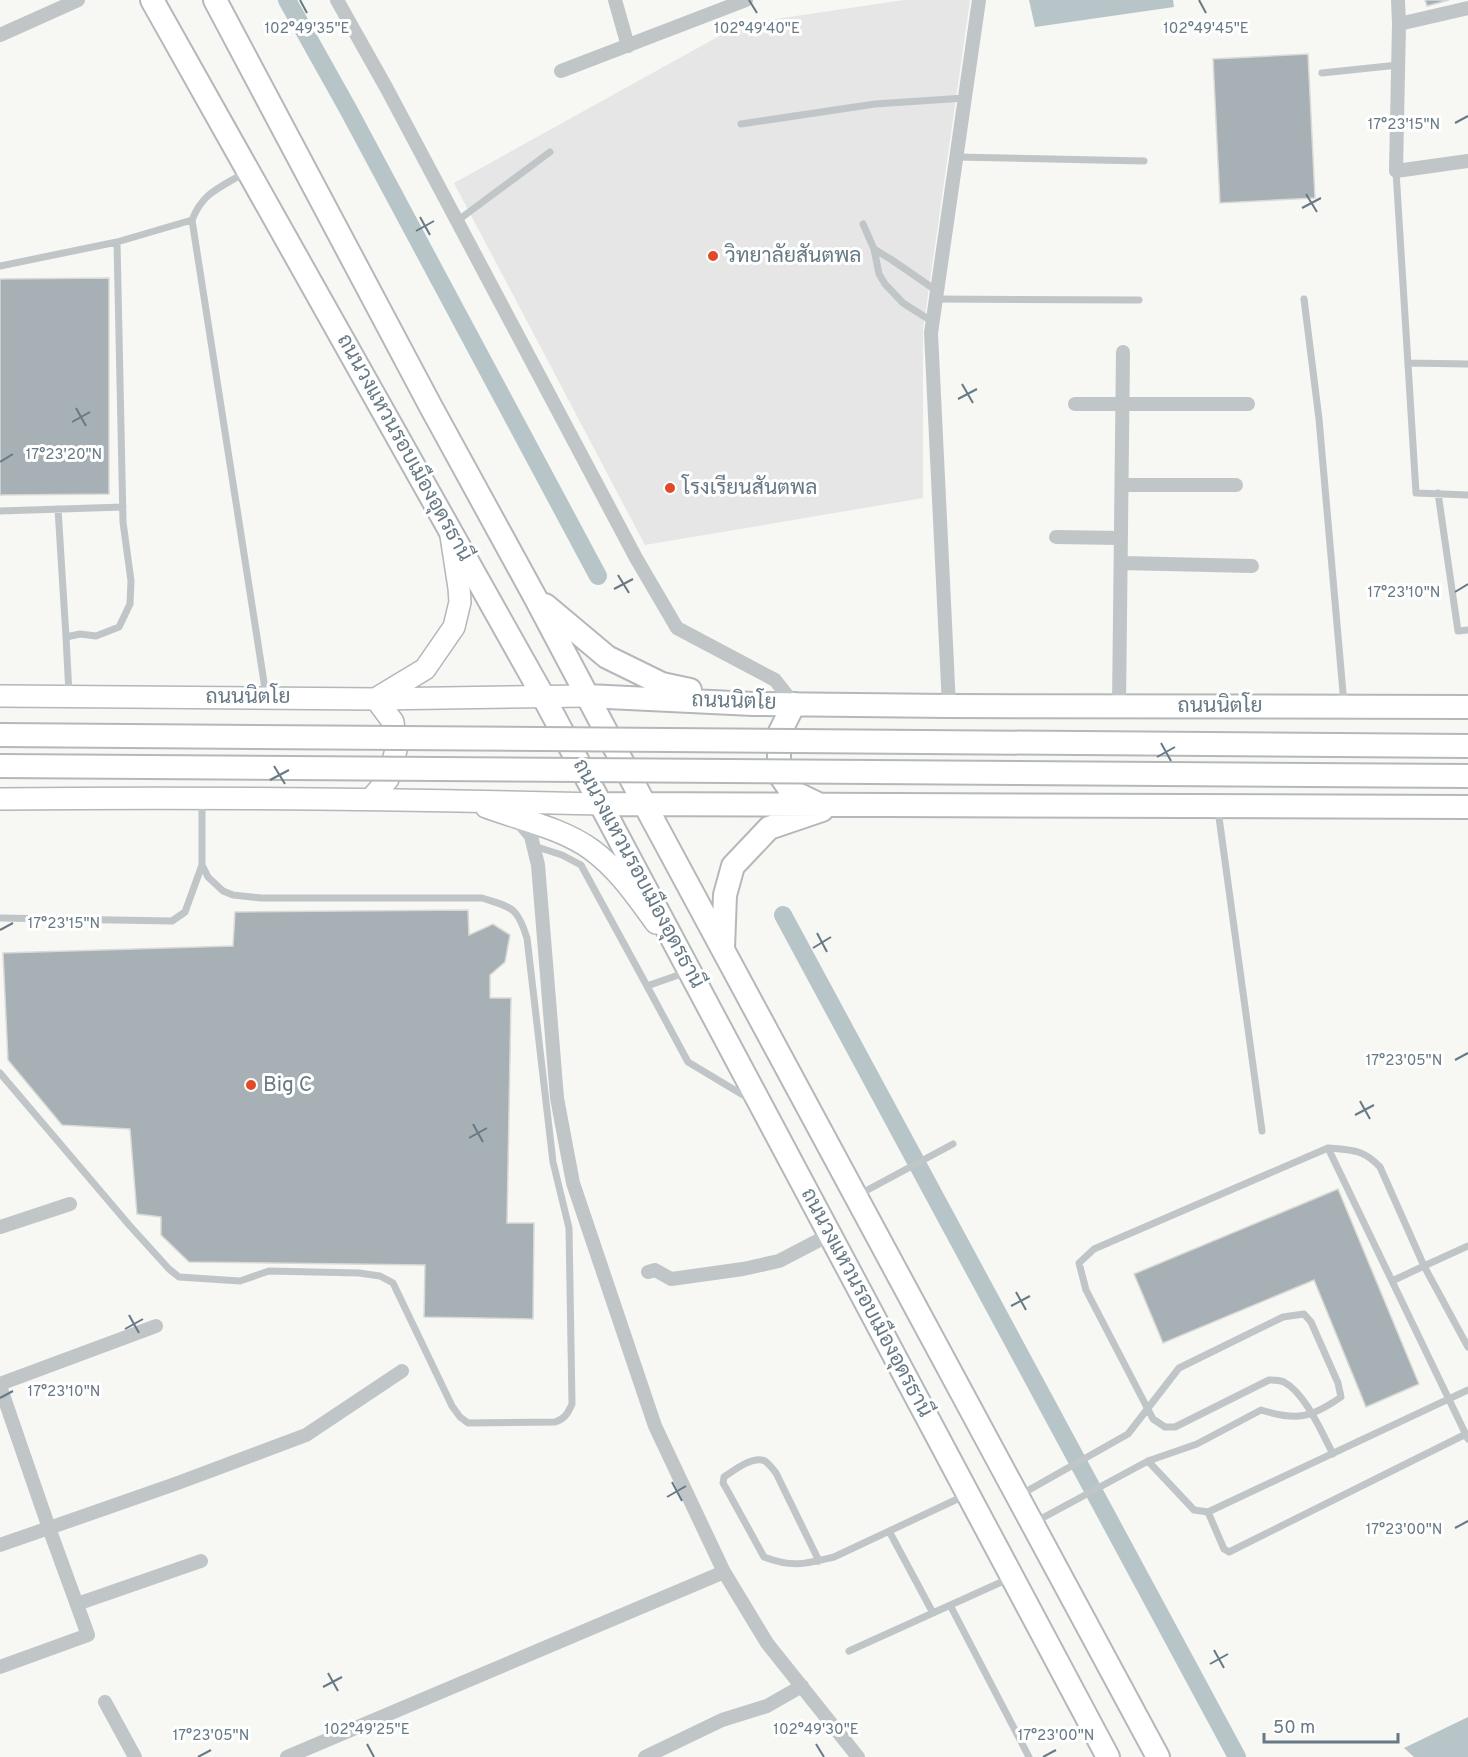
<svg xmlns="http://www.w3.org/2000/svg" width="1468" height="1757" font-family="Overpass,Sarabun,sans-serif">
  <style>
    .built { fill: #e5e6e5 }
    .water { fill: #b7c5c8 }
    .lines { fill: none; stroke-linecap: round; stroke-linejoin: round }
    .canal { stroke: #b7c5c8; stroke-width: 18 }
    .building { fill: #a7b0b5; stroke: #d9d9d6; stroke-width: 1.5 }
    .primary-casing { stroke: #b2b7bb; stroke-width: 24 }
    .trunk-casing { stroke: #b4b8bb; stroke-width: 26 }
    .service { stroke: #c0c5c8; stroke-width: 7 }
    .minor { stroke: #c0c5c8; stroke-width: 14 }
    .primary { stroke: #fff; stroke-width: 21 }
    .trunk { stroke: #fff; stroke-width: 22 }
    .trunk-bridge-casing { stroke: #b4b8bb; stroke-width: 26; stroke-linecap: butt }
    .trunk-bridge { stroke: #fff; stroke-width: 22 }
    .ticks { fill: none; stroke: #667985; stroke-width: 2 }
    .poi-dot { fill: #e24929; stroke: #fff; stroke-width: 2 }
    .labels { text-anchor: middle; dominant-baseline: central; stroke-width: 6; stroke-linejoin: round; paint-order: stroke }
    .poi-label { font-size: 21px; fill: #667985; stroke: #fff; text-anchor: start }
    .street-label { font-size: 21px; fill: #667985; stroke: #fff }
    .ticks-label { font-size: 15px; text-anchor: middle; fill: #667985; stroke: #fff; stroke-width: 6; stroke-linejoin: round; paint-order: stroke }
  </style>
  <rect width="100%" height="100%" fill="#f7f7f4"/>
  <!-- built -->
  <path class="built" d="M904 0H970L923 330V498L645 545 454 183 741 24Z"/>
  <!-- water -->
  <path class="water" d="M1029 0H1173L1174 7 1035 27Z
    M1468 1717V1757H1414L1404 1748Z"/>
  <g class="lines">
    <!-- canal -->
    <path class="canal" d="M287 0 348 109 598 576
      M783 915 1237 1757"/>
  </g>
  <!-- building -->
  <path class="building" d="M1425 0H1449L1427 6Z
    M1308 54 1315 198 1220 203 1213 59Z
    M109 278V494L0 495V279Z
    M468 910 469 935 493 924 510 935 505 962 490 975V998H511L507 1223H534L533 1319 424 1317 425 1265 189 1262 161 1235V1217L137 1214 130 1129 62 1125 8 1060 3 953 233 946 235 912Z
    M1338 1189 1419 1384 1366 1407 1314 1280 1163 1343 1134 1274Z"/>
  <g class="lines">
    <!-- primary casing -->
    <g class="primary-casing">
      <path id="primary" d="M0 696 376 699 587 696
        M377 698 425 669 454 627 460 602 459 588 451 536
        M0 799C200 797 400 799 600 804
        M371 799 388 779 396 750 393 722 376 699
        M486 807C521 820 562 828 592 850 618 869 637 897 656 923"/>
    </g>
    <!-- trunk casing -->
    <g class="trunk-casing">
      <path id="trunk" d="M152 0 543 696 1108 1757
        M215 0 431 407 535 597 645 805 1158 1757
        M545 605 607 657 662 684 690 690
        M587 696 753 704 949 706 1468 707
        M794 704 779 734V774L791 791 816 803
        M600 804 1468 807
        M723 948 725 895 733 866 769 828 822 810"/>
    </g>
    <!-- service -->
    <path class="service" d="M1322 73 1398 65
      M741 124 875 104 965 98
      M956 157 1144 161
      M1396 171 1416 493 1468 495
      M244 173C220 188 203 192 192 220L266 695
      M457 221 550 152
      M863 224 874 249 879 274 885 284 903 303 933 322
      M874 249 892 260 937 291
      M0 266 117 242 192 220
      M936 299 1139 300
      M1304 299 1319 419 1344 704
      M1408 363 1468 364
      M1438 493 1458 631 1468 630
      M58 509 66 637
      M0 511 123 507
      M69 694 66 637 80 634 96 636 119 627 130 604 131 581 123 522 117 242
      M1218 810 1262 1131
      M534 846 562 855 581 865 647 986 687 972
      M0 918 172 921 185 912 202 865
      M647 986 688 1062 748 1098
      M0 1073 130 1226 169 1269 179 1277 240 1281 269 1271 359 1273 380 1276 393 1283 452 1406 460 1417 468 1423 555 1422C565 1419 568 1413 572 1404L569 1228 553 1162 527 938C517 906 512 908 482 898H261L233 895 223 891 208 877 202 865V800
      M1328 1148 1468 1439
      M860 1194 953 1144
      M1392 1281 1424 1266 1468 1347
      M1333 1454C1322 1433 1305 1393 1284 1382 1279 1380 1274 1380 1269 1380L1175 1427H1165L1153 1419 1086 1290 1079 1263 1094 1249 1328 1148C1352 1150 1363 1149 1380 1167L1424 1266 1468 1246
      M1148 1461 1194 1510 1208 1512 1468 1390
      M1020 1495 1128 1434 1179 1368 1283 1317 1304 1314 1311 1322 1338 1383 1341 1397C1311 1418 1297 1421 1261 1410L1197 1444 1148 1461 1035 1522
      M1208 1512 1224 1549 1229 1552 1466 1434
      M889 1531 933 1613
      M819 1561 776 1473C773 1469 769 1464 765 1461 753 1455 733 1471 724 1477L723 1483 726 1488 764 1557C793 1568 805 1564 834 1557L966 1495
      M950 1605 1029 1757
      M849 1651 1008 1579"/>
    <!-- minor -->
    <path class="minor" d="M337 0 387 89 636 558 677 628 775 680 794 704
      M615 0 628 46
      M1398 0 1399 24
      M1468 8 1399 24 1396 171 1468 161
      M0 35 78 0
      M561 71 746 0
      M1075 404H1248
      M1122 485H1236
      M1056 537 1121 538
      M1121 563 1252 566
      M949 706 931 333 979 0
      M1119 706 1123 352
      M0 1227 70 1204
      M648 1272 655 1270 671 1279 743 1269 779 1261 829 1235
      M0 1384 156 1326
      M0 1386 49 1528 175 1484 306 1435 402 1371
      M0 1545 49 1528 88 1635 0 1667
      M724 1572 767 1643 858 1757
      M77 1604 201 1561
      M105 1702 135 1757
      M287 1757 724 1572 655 1426 573 1183 557 1098 538 865 531 836 516 818
      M645 1757 722 1720 767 1706 802 1686"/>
    <!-- primary -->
    <use href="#primary" class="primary"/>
    <!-- trunk -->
    <use href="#trunk" class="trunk"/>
    <!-- trunk-bridge casing -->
    <g class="trunk-bridge-casing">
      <path id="trunk-bridge" d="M0 735 1468 746
        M0 766 1468 776"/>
    </g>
    <!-- trunk-bridge -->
    <use href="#trunk-bridge" class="trunk-bridge"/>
  </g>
  <!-- ticks -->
  <path class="ticks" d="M300 0 307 13M749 0 757 13M1199 0 1206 13M1455 123 1468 116M1306 194 1317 212M1302 208 1321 198M420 217 430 235M416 231 434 221M962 384 973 403M958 399 977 389M76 408 86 426M72 422 90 412M0 462 13 454M618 575 629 593M614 589 633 579M1455 592 1468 584M1161 743 1171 761M1157 757 1175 747M274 766 285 784M270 780 289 770M0 930 13 923M817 933 827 952M813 948 831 937M1455 1060 1468 1053M1360 1101 1370 1119M1355 1115 1374 1105M473 1124 483 1142M469 1138 487 1128M1016 1292 1026 1310M1011 1306 1030 1296M129 1315 139 1333M125 1329 143 1319M0 1398 13 1391M672 1482 682 1501M667 1497 686 1486M1455 1528 1468 1521M1214 1650 1224 1668M1210 1664 1228 1654M328 1673 338 1691M323 1687 342 1677M367 1744 374 1757M816 1744 824 1757M198 1757 211 1750M1043 1757 1056 1750"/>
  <!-- markers -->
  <g class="poi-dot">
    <circle cx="713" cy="256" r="6"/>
    <circle cx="670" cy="488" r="6"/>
    <circle cx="251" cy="1085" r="6"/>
  </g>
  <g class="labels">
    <!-- poi labels -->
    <g class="poi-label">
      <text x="725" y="256">วิทยาลัยสันตพล</text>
      <text x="682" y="488">โรงเรียนสันตพล</text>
      <text x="263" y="1085">Big C</text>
    </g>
    <!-- street labels -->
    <g class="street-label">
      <text transform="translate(404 448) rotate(61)">ถนนวงแหวนรอบเมืองอุดรธานี</text>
      <text x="248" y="697">ถนนนิตโย</text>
      <text transform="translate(734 702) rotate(2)">ถนนนิตโย</text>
      <text x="1220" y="706">ถนนนิตโย</text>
      <text transform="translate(638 874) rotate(62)">ถนนวงแหวนรอบเมืองอุดรธานี</text>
      <text transform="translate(866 1303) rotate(62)">ถนนวงแหวนรอบเมืองอุดรธานี</text>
    </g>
  </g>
  <g class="ticks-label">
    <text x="307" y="33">102°49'35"E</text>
    <text x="757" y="33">102°49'40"E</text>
    <text x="1206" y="33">102°49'45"E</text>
    <text x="1404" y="129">17°23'15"N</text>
    <text x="64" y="459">17°23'20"N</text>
    <text x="1404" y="597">17°23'10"N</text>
    <text x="64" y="928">17°23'15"N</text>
    <text x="1404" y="1065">17°23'05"N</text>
    <text x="64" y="1396">17°23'10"N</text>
    <text x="1404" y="1534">17°23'00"N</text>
    <text x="367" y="1734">102°49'25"E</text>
    <text x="816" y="1734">102°49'30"E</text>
    <text x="211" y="1740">17°23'05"N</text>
    <text x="1056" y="1740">17°23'00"N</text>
  </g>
  <!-- scale -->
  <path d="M1264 1733v9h134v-9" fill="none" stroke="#667985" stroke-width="3"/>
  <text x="1273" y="1733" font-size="18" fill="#667985" stroke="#ffffff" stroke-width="4.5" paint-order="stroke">50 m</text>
</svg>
